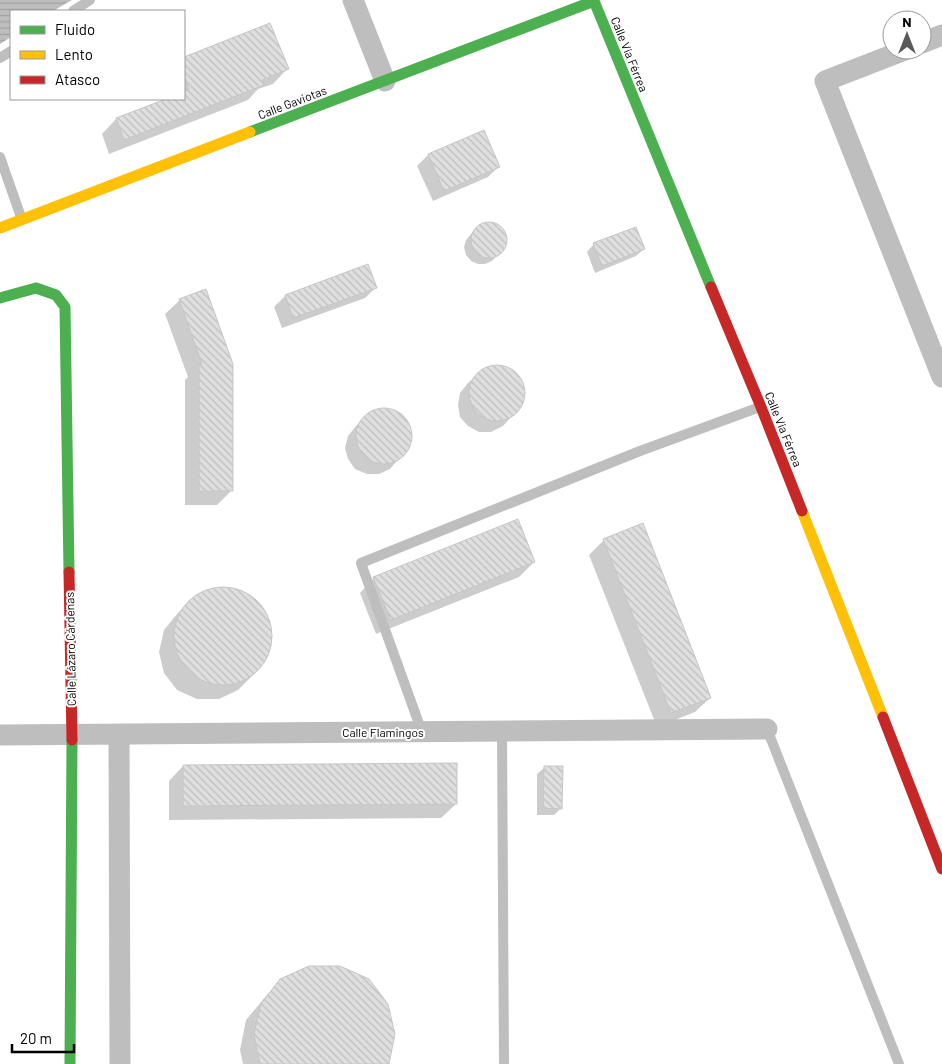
<svg xmlns="http://www.w3.org/2000/svg" width="942" height="1064" font-family="Barlow,sans-serif">
  <style>
    .water { fill: url(#water-rules) }
    .shadow { fill: #0003 }
    .building { fill: url(#building-back-hatch); stroke: #c6c6c6 }
    .lines { fill: none; stroke-linecap: round; stroke-linejoin: round }
    .lane { stroke: #bebebe; stroke-width: 10 }
    .street { stroke: #bebebe; stroke-width: 21 }
    .fast { stroke: #4caf50; stroke-width: 11 }
    .slow { stroke: #ffc107; stroke-width: 11 }
    .jam { stroke: #c62828; stroke-width: 11 }
    .labels { text-anchor: middle; dominant-baseline: central; stroke-width: 4; stroke-linejoin: round; paint-order: stroke }
    .street-label { font-size: 12px; fill: #000; stroke: #fff }
  </style>
  <defs>
    <pattern id="water-rules" width="6" height="5" patternUnits="userSpaceOnUse" patternTransform="scale(1.25)"><rect width="6" height="5" fill="#bebebe"/><path d="M0 2.5h6" fill="none" stroke="#a2a2a2"/></pattern>
    <pattern id="building-back-hatch" width="6" height="6" patternUnits="userSpaceOnUse" patternTransform="scale(1.25)"><rect width="6" height="6" fill="#dfdfdf"/><path d="M-1 5l2 2M0 0l6 6M5-1l2 2" fill="none" stroke="#bebebe"/></pattern>
  </defs>
  <rect width="100%" height="100%" fill="#fff"/>
  <!-- water -->
  <path class="water" d="M0 0H72L53 11H11V37L0 44Z"/>
  <!-- shadow -->
  <path class="shadow" d="M270 24 287 69 273 84 258 89 248 100 109 154 102 134 116 119 169 99H184V58Z
    M483 131 499 166 488 177 433 201 417 166 428 155Z
    M486 223H493L500 226 505 232 507 239 505 247 492 261 485 264H478L471 261 466 255 464 247 466 240 471 234 478 226Z
    M594 244 644 249 636 256 595 273 587 252Z
    M376 287 365 298 282 328 274 307 285 296Z
    M205 291 231 491 217 505H185V380L188 377 165 314 180 300Z
    M491 367H503L514 372 522 381 524 393 522 405 503 426 491 432H479L468 426 460 417 458 405 460 393 468 383 480 372Z
    M378 409H390L402 414 409 424 412 436 409 447 390 469 379 474H367L355 469 348 459 345 448 348 436 356 426 367 414Z
    M604 540 710 698 695 712 657 727 589 555Z
    M534 562 519 577 376 634 360 593 374 578Z
    M212 589H234L254 599 267 615 272 637 267 658 253 675 238 690 219 699H197L177 690 164 673 159 652 164 630 177 614 192 599Z
    M183 766 456 804 441 818 169 820V781Z
    M545 767 561 808 554 815H537V774Z
    M281 980 387 1064H243L240 1050 246 1020 266 996Z"/>
  <!-- building -->
  <path class="building" d="M270 23 289 69 262 80 264 85 124 140 116 118 166 99H184V92L189 89 184 75V57Z
    M484 130 500 167 444 191 428 154Z
    M471 240a18 18 0 1 1 36 0a18 18 0 1 1-36 0Z
    M636 227 645 249 602 266 593 243Z
    M368 264 377 288 293 318 285 295Z
    M206 289 233 364V491H199V364H202L179 299Z
    M469 393a28 28 0 1 1 56 0a28 28 0 1 1-56 0Z
    M356 436a28 28 0 1 1 56 0a28 28 0 1 1-56 0Z
    M518 519 535 562 391 620 373 577Z
    M643 523 711 698 671 713 603 539Z
    M174 636a49 49 0 1 1 98 0a49 49 0 1 1-98 0Z
    M457 763V804L183 806V765Z
    M544 766H563L562 809 543 808Z
    M309 966H340L369 979 388 1004 395 1034 389 1064H260L254 1034 261 1004 280 979Z"/>
  <g class="lines">
    <!-- lane -->
    <path class="lane" d="M73 11 90 0
      M0 58 11 51
      M0 157 22 220
      M767 729 899 1064
      M502 731 504 1064
      M422 732 361 563 640 451 760 407"/>
    <!-- street -->
    <path class="street" d="M353 0 385 81
      M922 43 942 35
      M905 50 825 81 942 377
      M0 735 767 729
      M119 735 120 1064"/>
    <!-- fast -->
    <path class="fast" d="M250 132 594 1 711 287
      M0 298 36 288 56 295 65 307 69 572
      M70 1064 72 740"/>
    <!-- slow -->
    <path class="slow" d="M0 228 250 132
      M802 511 883 717"/>
    <!-- jam -->
    <path class="jam" d="M711 287 761 407 802 511
      M69 572 72 740
      M883 717 942 869"/>
  </g>
  <g class="labels">
    <!-- street labels -->
    <g class="street-label">
      <text transform="translate(630 54) rotate(68)">Calle Vía Férrea</text>
      <text transform="translate(292 102) rotate(-21)">Calle Gaviotas</text>
      <text transform="translate(784 429) rotate(68)">Calle Vía Férrea</text>
      <text transform="translate(70 649) rotate(-91)">Calle Lázaro Cárdenas</text>
      <text x="383" y="732">Calle Flamingos</text>
    </g>
  </g>
  <!-- legend -->
  <rect x="10" y="10" width="175" height="90" fill="#ffffff" stroke="#999999"/>
  <rect x="20" y="26" width="25" height="8" fill="#4caf50" stroke="#999999"/>
  <text x="55" y="35" font-size="15" fill="#000000">Fluido</text>
  <rect x="20" y="51" width="25" height="8" fill="#ffc107" stroke="#999999"/>
  <text x="55" y="60" font-size="15" fill="#000000">Lento</text>
  <rect x="20" y="76" width="25" height="8" fill="#c62828" stroke="#999999"/>
  <text x="55" y="85" font-size="15" fill="#000000">Atasco</text>
  <!-- north arrow -->
  <g transform="translate(907 35)"><circle r="24" fill="#ffffff" stroke="#999999"/>
  <path d="M0-4L9 19L0 12L-9 19Z" fill="#595959"/>
  <text y="-8" font-size="14" font-weight="bold" text-anchor="middle" fill="#000000">N</text>
  </g>
  <!-- scale -->
  <path d="M12 1044v8h62v-8" fill="none" stroke="#000000" stroke-width="2.5"/>
  <text x="20" y="1044" font-size="15" fill="#000000" stroke="#ffffff" stroke-width="4" paint-order="stroke">20 m</text>
</svg>
